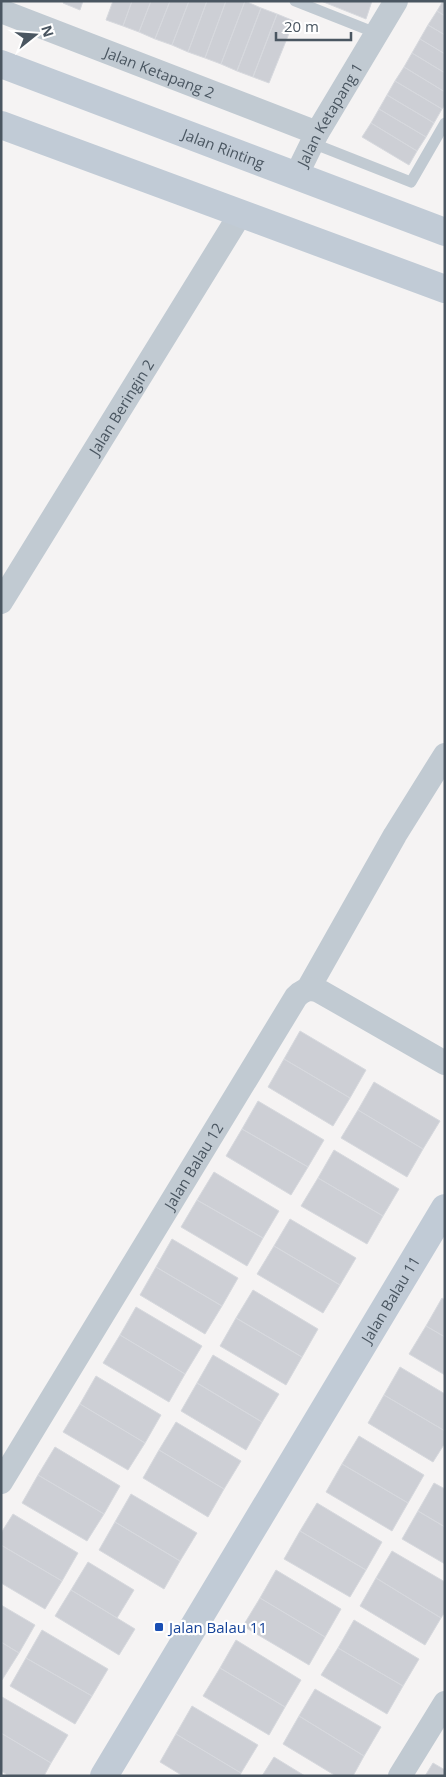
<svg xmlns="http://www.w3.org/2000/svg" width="446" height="1777" font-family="'Open Sans',sans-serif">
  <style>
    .building { fill: #cdcfd5; stroke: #d7d9de }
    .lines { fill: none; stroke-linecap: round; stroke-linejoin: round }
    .lane { stroke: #c1cad2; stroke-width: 11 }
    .street { stroke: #c1cad2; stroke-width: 24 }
    .secondary { stroke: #c1cbd6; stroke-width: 28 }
    .transit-dot { fill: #1a4fb4; stroke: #fff; stroke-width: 2 }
    .labels { text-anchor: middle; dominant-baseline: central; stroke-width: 4.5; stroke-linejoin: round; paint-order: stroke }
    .street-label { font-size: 15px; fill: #4a5661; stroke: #fff }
    .transit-label { font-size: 15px; fill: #164399; stroke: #fff; text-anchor: start }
  </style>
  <rect width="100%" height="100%" fill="#f5f3f3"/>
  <!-- building -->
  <path class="building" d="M64 1H83L80 10 63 3Z
    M113 1H132L123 26 106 20Z
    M132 1H151L139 32 123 26Z
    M151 1H170L155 39 139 32Z
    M170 1H189L172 45 155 39Z
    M189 1H207L188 52 172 45Z
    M207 1H226L205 58 188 52Z
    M226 1H245L221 64 205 58Z
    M245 1 261 8 237 71 221 64Z
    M321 1H372L366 19Z
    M443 1H445V16L437 11Z
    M261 8 277 14 253 77 237 71Z
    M437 11 445 16V35L428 25Z
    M277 14 294 21 269 83 253 77Z
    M428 25 445 35V54L420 39Z
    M420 39 445 54V73L412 53Z
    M412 53 445 73V92L404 67Z
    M404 67 445 92V105L442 109 395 81Z
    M395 81 442 109 434 123 387 95Z
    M387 95 434 123 426 137 379 109Z
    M379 109 426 137 417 151 371 123Z
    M371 123 417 151 409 165 362 137Z
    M300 1031 366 1070 350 1098 284 1059Z
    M284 1059 350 1098 333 1126 268 1087Z
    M374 1082 440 1121 423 1149 358 1110Z
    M258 1101 324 1140 308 1167 242 1129Z
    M358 1110 423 1149 407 1177 341 1138Z
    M242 1129 308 1167 291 1195 226 1156Z
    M334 1150 399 1189 383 1216 318 1178Z
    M214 1172 279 1211 263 1238 197 1200Z
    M318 1178 383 1216 367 1244 301 1206Z
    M197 1200 263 1238 247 1266 181 1227Z
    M290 1219 356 1258 340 1285 274 1246Z
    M172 1239 238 1278 222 1306 156 1267Z
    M274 1246 340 1285 323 1313 257 1274Z
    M156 1267 222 1306 205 1334 140 1295Z
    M253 1290 318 1329 302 1357 236 1318Z
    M442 1298 445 1300V1337L426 1326Z
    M136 1307 202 1346 185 1374 120 1335Z
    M236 1318 302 1357 286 1385 220 1346Z
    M426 1326 445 1337V1375L409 1354Z
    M120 1335 185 1374 169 1402 103 1363Z
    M213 1355 279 1394 262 1422 197 1383Z
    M400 1367 445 1394V1431L384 1395Z
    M96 1376 161 1415 145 1443 80 1404Z
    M197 1383 262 1422 246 1450 181 1411Z
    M384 1395 445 1431V1443L433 1462 368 1423Z
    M80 1404 145 1443 128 1470 63 1432Z
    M176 1422 241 1461 224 1489 159 1450Z
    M359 1436 424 1475 408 1503 342 1464Z
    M55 1447 120 1486 104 1514 38 1475Z
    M159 1450 224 1489 208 1517 143 1478Z
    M342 1464 408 1503 392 1531 326 1492Z
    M38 1475 104 1514 87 1541 22 1503Z
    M434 1483 445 1489V1527L418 1511Z
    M131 1494 197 1533 180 1561 115 1522Z
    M317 1503 382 1542 366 1570 300 1531Z
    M418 1511 445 1527V1564L402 1539Z
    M13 1514 78 1553 62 1581 1 1545V1533Z
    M115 1522 180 1561 164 1589 99 1550Z
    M300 1531 366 1570 350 1597 284 1559Z
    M1 1545 62 1581 45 1609 1 1583Z
    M392 1551 445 1582V1612L441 1618 376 1578Z
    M88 1562 134 1590 117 1618 71 1590Z
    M276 1570 341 1609 325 1637 260 1598Z
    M376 1578 441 1618 425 1645 360 1606Z
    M71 1590 135 1629 119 1655 55 1616Z
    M260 1598 325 1637 309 1665 243 1626Z
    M1 1605 35 1625 19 1653 1 1642Z
    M354 1620 419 1659 403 1686 338 1648Z
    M42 1630 108 1669 92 1696 26 1658Z
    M236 1640 301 1680 285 1707 220 1668Z
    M1 1642 19 1653 2 1680H1Z
    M338 1648 403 1686 387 1714 321 1675Z
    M26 1658 92 1696 75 1724 10 1686Z
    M220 1668 285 1707 269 1735 203 1696Z
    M315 1689 381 1727 364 1756 299 1716Z
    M2 1697 68 1735 51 1763 1 1733Z
    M192 1706 258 1745 241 1773 176 1734Z
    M299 1716 364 1756 353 1776H336L283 1744Z
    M1 1733 51 1763 44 1776H9L1 1771Z
    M176 1734 241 1773 240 1776H183L160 1762Z
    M274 1757 305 1776H262Z
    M433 1763 445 1770V1776H425Z"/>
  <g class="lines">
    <!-- lane -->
    <path class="lane" d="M295 1 376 33
      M312 143 411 182 445 123"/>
    <!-- street -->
    <g class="street">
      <path id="s1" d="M1 11 317 133"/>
      <path id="s2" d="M296 176 317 133 396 1"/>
      <path id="s3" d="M1 602 241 213"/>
      <path d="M308 989 395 835 445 755"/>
      <path id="s4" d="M1 1482 296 997C304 989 311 987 321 992L445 1063"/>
      <path d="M400 1776 445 1703"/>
    </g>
    <!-- secondary -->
    <g class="secondary">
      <path id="s5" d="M1 64 445 232"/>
      <path d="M1 125 445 289"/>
      <path id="s6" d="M104 1776 445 1208"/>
    </g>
  </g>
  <!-- markers -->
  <rect class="transit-dot" x="154" y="1622" width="10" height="10" rx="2.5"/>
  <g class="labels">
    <!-- street labels -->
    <g class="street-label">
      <text stroke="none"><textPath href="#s1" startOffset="170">Jalan Ketapang 2</textPath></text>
      <text stroke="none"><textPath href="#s2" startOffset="70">Jalan Ketapang 1</textPath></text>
      <text stroke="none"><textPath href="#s5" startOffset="238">Jalan Rinting</textPath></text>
      <text stroke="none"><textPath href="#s3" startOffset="229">Jalan Beringin 2</textPath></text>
      <text stroke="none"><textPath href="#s4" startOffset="370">Jalan Balau 12</textPath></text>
      <text stroke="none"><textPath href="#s6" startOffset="556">Jalan Balau 11</textPath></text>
    </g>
    <!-- transit labels -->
    <g class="transit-label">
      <text x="169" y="1627">Jalan Balau 11</text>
    </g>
  </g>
  <!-- border -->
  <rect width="446" height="1777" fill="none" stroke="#4a5661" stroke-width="5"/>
  <!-- north arrow -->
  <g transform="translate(35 35) rotate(73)" stroke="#ffffff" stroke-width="4" paint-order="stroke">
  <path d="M0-4L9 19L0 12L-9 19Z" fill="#4a5661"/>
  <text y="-8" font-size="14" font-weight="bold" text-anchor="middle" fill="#4a5661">N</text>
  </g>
  <!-- scale -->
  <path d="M276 32v8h75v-8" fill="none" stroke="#4a5661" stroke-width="2.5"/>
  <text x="284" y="32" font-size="15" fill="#4a5661" stroke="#ffffff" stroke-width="4" paint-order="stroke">20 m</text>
</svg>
